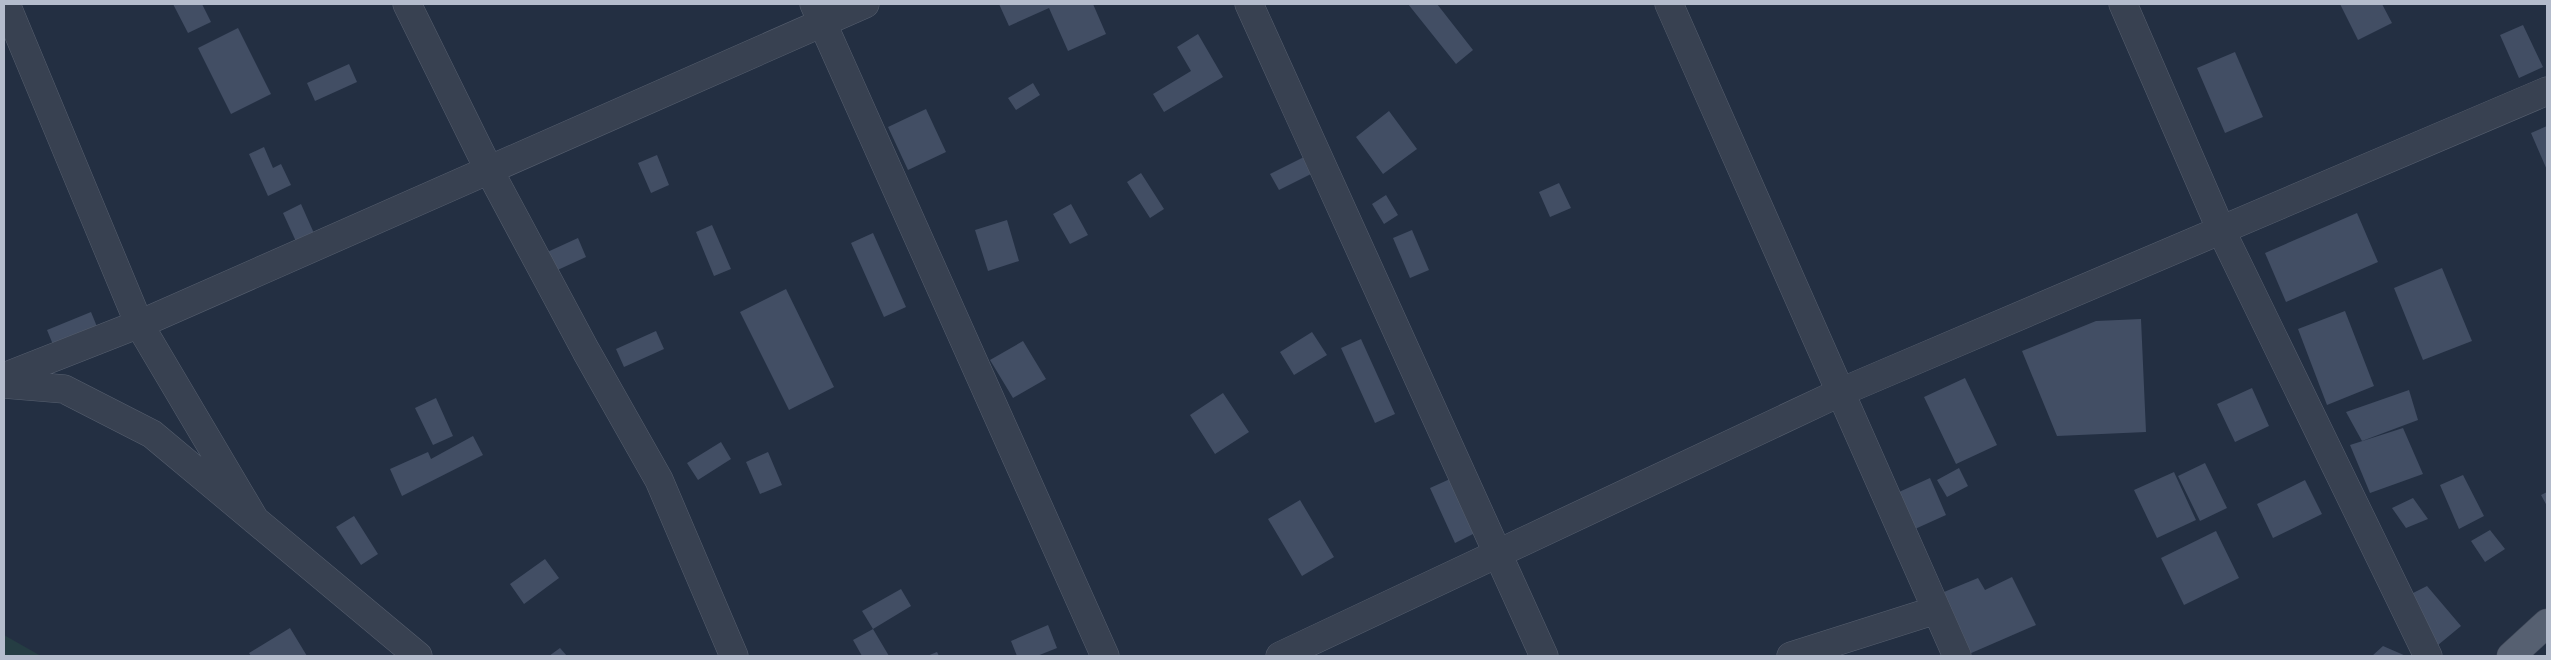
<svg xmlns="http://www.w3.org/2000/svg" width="2551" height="660" font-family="Montserrat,sans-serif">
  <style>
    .green { fill: #253d43 }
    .building { fill: #424e64 }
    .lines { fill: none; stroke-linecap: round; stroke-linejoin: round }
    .street-casing { stroke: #565f6f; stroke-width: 29 }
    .primary-casing { stroke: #414a5a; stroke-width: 29 }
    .street { stroke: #384151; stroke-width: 28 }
    .primary { stroke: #566071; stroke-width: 28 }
  </style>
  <rect width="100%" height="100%" fill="#232f42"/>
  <!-- green -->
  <path class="green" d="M4 635 41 656H4Z"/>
  <!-- building -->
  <path class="building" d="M173 4H202L211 22 188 33Z
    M999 4H1093L1106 34 1068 51 1049 8 1009 26Z
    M1408 4H1437L1473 50 1456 64Z
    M2340 4H2382L2392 23 2358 40Z
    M2523 25 2543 67 2519 78 2500 35Z
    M238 28 271 94 231 114 198 48Z
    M1198 34 1223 77 1164 112 1153 94 1191 71 1177 47Z
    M2235 52 2263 117 2225 133 2197 68Z
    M349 64 357 82 315 101 307 83Z
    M1033 83 1040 95 1016 110 1008 98Z
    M926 109 946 152 908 170 888 127Z
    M1389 111 1417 149 1383 174 1356 137Z
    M2547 126V170L2531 133Z
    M264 147 273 168 281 164 291 185 268 196 249 154Z
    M657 155 669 185 651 193 638 163Z
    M1308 155 1317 171 1279 190 1270 174Z
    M1141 173 1164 209 1150 218 1127 182Z
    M1559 183 1571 208 1550 217 1539 192Z
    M1386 195 1398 215 1384 224 1372 204Z
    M301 204 317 240 299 248 283 213Z
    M1071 204 1088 235 1070 244 1053 214Z
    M2357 213 2378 262 2286 302 2265 253Z
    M1007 220 1019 261 988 271 975 230Z
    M712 225 731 269 714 276 696 232Z
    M1412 230 1429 270 1410 278 1393 238Z
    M873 233 906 307 884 317 851 243Z
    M578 238 586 257 551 273 543 254Z
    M2442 268 2472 341 2423 360 2394 288Z
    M786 289 834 387 789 410 740 312Z
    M2345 311 2374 386 2327 405 2298 329Z
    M91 312 100 334 56 352 47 330Z
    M2141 319 2146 432 2057 436 2022 351 2096 321Z
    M656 331 664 349 624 367 616 349Z
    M1312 332 1327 355 1294 375 1280 352Z
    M1361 339 1395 414 1375 423 1341 348Z
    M1023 341 1046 379 1013 398 990 360Z
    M1965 378 1997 445 1956 464 1924 397Z
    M2252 388 2269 426 2235 442 2217 404Z
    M2409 390 2418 420 2362 441 2346 412Z
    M1223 393 1249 432 1215 454 1190 415Z
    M436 398 453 436 433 445 415 408Z
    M2403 428 2423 474 2370 493 2350 445Z
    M473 436 483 455 402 496 390 469 428 452 431 459Z
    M721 442 731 459 698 480 687 463Z
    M768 452 782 485 760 494 746 462Z
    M2205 463 2227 508 2200 521 2178 476Z
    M1959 468 1968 486 1947 497 1937 480Z
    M2174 472 2196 520 2157 538 2134 490Z
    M2463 475 2484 516 2459 529 2440 485Z
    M1930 478 1946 515 1915 529 1899 492Z
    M1450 479 1475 533 1455 543 1430 488Z
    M2305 480 2322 514 2273 538 2257 504Z
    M2547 492V506L2541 495Z
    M2413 498 2428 519 2406 528 2392 508Z
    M1300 500 1334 557 1302 576 1268 519Z
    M354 516 378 554 361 565 336 527Z
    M2490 530 2505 549 2485 562 2471 541Z
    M2216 531 2239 578 2184 605 2161 558Z
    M545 559 559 578 524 604 510 584Z
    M2012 577 2036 625 1969 654 1944 592 1978 578 1985 590Z
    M2427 586 2461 626 2432 650 2403 598Z
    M901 589 911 606 873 629 889 656H862L853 640 873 629 862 611Z
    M1048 625 1057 648 1037 656H1017L1011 641Z
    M290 628 307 656H251L249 653Z
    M2383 646 2406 656H2372Z
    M560 648 567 656H549Z
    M937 652 939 656H927Z"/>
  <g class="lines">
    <!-- street casing -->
    <g class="street-casing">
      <path id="street" d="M6 4 139 324 255 520
        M407 4 489 170 586 351 659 480 734 656
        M814 4 1105 656
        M1249 4 1544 656
        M1669 4 1957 656
        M2123 4 2221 230 2428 656
        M4 377 149 320 865 4
        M4 384 64 389 152 434 418 656
        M1280 656 1841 392 2547 91
        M1791 656 1936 610"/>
    </g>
    <!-- primary casing -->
    <g class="primary-casing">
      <path id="primary" d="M2511 656 2547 623"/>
    </g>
    <!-- street -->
    <use href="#street" class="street"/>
    <!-- primary -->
    <use href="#primary" class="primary"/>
  </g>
  <!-- border -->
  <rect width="2551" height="660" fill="none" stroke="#b4bccc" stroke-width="10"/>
</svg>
